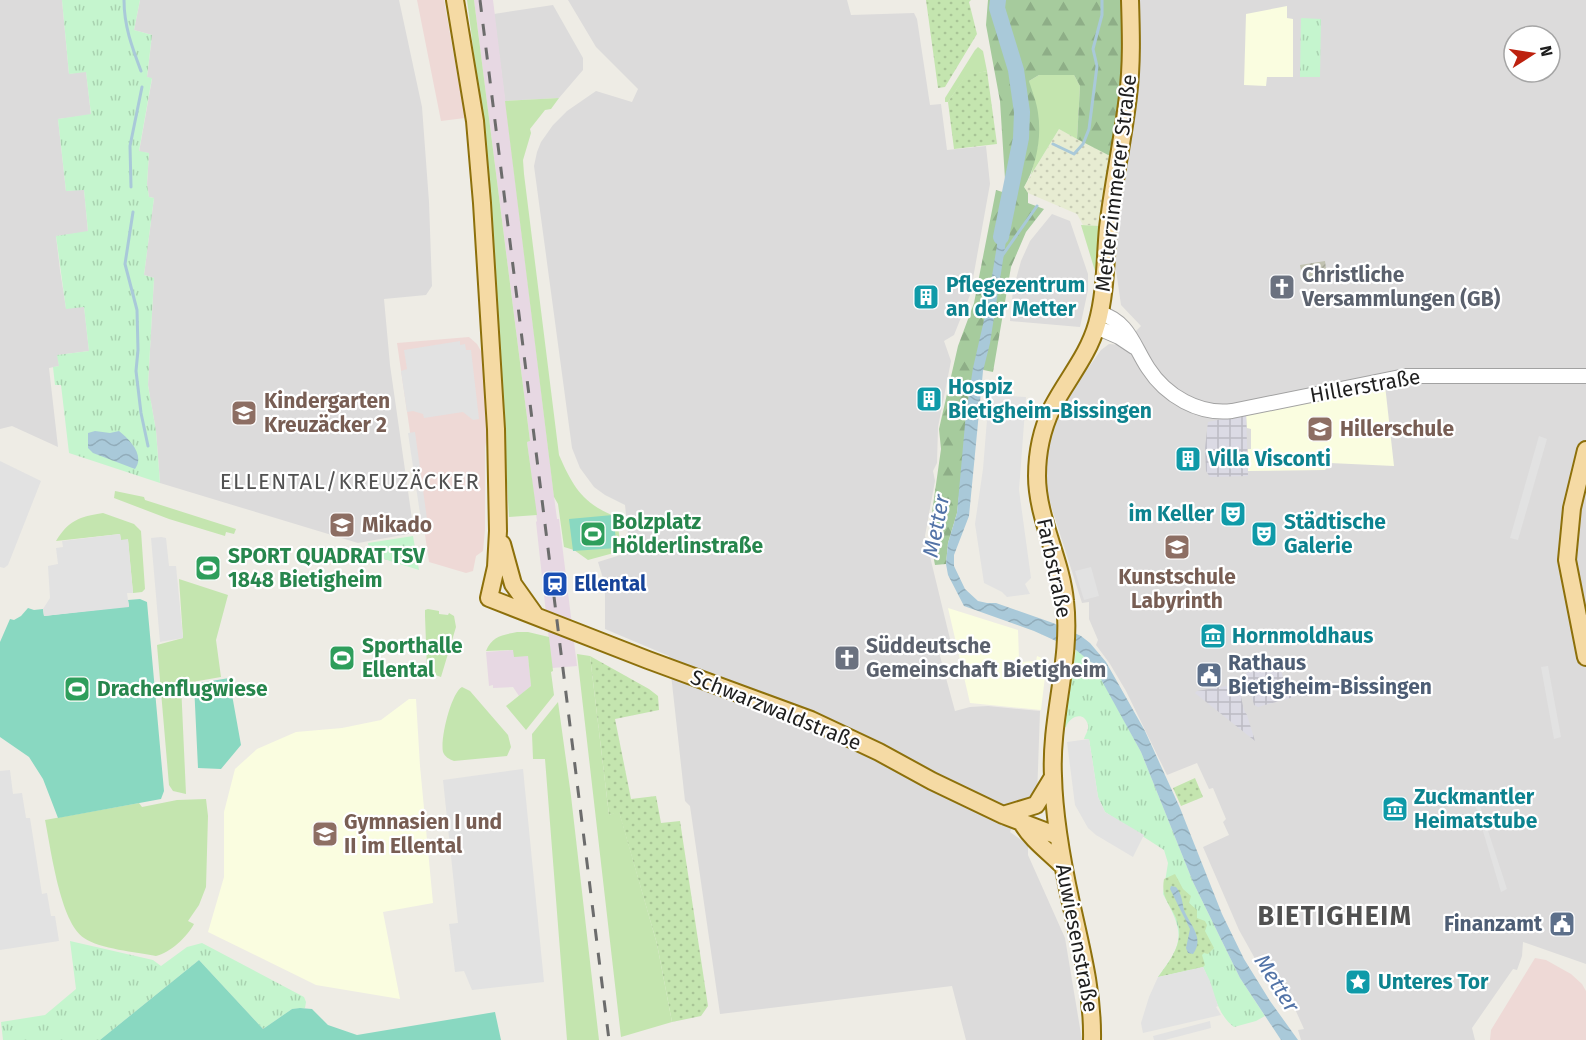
<svg xmlns="http://www.w3.org/2000/svg" width="1586" height="1040" font-family="'Fira Sans',sans-serif">
  <style>
    .residential { fill: #dcdbdb; fill-rule: evenodd }
    .commercial { fill: #eed9d6 }
    .industrial { fill: #e7d8e3 }
    .education { fill: #fafde0 }
    .construction { fill: url(#construction-furrows) }
    .farmland { fill: url(#farmland-dots) }
    .grass { fill: #c4e5af }
    .forest { fill: url(#forest-firs) }
    .park { fill: url(#park-tufts) }
    .garden { fill: url(#garden-dots) }
    .pitch { fill: #89d8c1 }
    .parking { fill: #e2e2e2 }
    .plaza { fill: url(#plaza-grid) }
    .water { fill: url(#water-waves) }
    .lines { fill: none; stroke-linecap: round; stroke-linejoin: round }
    .stream { stroke: #a9c9d9; stroke-width: 3 }
    .river { stroke: #a9c9d9; stroke-width: 16 }
    .minor-casing { stroke: #a2a2a2; stroke-width: 16 }
    .major-casing { stroke: #8d700b; stroke-width: 20 }
    .minor { stroke: #fff; stroke-width: 14 }
    .major { stroke: #f5daa4; stroke-width: 16 }
    .rail { stroke: #6c6c6c; stroke-width: 3; stroke-dasharray: 12 12; stroke-linecap: butt }
    .labels { text-anchor: middle; dominant-baseline: central; stroke-width: 4.5; stroke-linejoin: round; paint-order: stroke }
    .street-label { font-size: 21px; fill: #1e1e1e; stroke: #fff }
    .worship-label { font-size: 21px; font-weight: bold; fill: #5b616d; stroke: #fff; text-anchor: start }
    .culture-label { font-size: 21px; font-weight: bold; fill: #0d838f; stroke: #fff; text-anchor: start }
    .education-label { font-size: 21px; font-weight: bold; fill: #785e54; stroke: #fff; text-anchor: start }
    .leisure-label { font-size: 21px; font-weight: bold; fill: #27864d; stroke: #fff; text-anchor: start }
    .transit-label { font-size: 21px; font-weight: bold; fill: #164399; stroke: #fff; text-anchor: start }
    .service-label { font-size: 21px; font-weight: bold; fill: #4e5e75; stroke: #fff; text-anchor: start }
    .neighbourhood-label { font-size: 22px; letter-spacing: 1.5px; fill: #515151; stroke: #fff }
    .water-label { font-size: 22px; font-style: italic; fill: #5273a7; stroke: #fff }
    .district-label { font-size: 27px; font-weight: bold; letter-spacing: 1.5px; fill: #515151; stroke: #fff }
  </style>
  <defs>
    <pattern id="construction-furrows" width="10" height="10" patternUnits="userSpaceOnUse" patternTransform="scale(1.5)"><rect width="10" height="10" fill="#c1c2b1"/><path d="M-1 1l2-2M0 10L10 0M9 11l2-2" fill="none" stroke="#a5a698"/></pattern>
    <pattern id="farmland-dots" width="8" height="8" patternUnits="userSpaceOnUse" patternTransform="scale(1.5)"><rect width="8" height="8" fill="#e7ecd2"/><path d="M2 2h.1M6 6h.1" fill="none" stroke="#c6cab4" stroke-width="1.8" stroke-linecap="round"/></pattern>
    <pattern id="forest-firs" width="22" height="20" patternUnits="userSpaceOnUse" patternTransform="scale(1.5)"><rect width="22" height="20" fill="#a6cb9d"/><path d="M5 1l3.5 6h-7zM16 11l3.5 6h-7z" fill="#8eae87"/></pattern>
    <pattern id="park-tufts" width="24" height="20" patternUnits="userSpaceOnUse" patternTransform="scale(1.5)"><rect width="24" height="20" fill="#c5f5ce"/><path d="M3 7l-1-3M5 7V3M7 7l1-3M15 17l-1-3M17 17v-4M19 17l1-3" fill="none" stroke="#a9d2b0"/></pattern>
    <pattern id="garden-dots" width="8" height="8" patternUnits="userSpaceOnUse" patternTransform="scale(1.5)"><rect width="8" height="8" fill="#c4e5af"/><path d="M2 2h.1M6 6h.1" fill="none" stroke="#a8c496" stroke-width="1.8" stroke-linecap="round"/></pattern>
    <pattern id="plaza-grid" width="8" height="8" patternUnits="userSpaceOnUse" patternTransform="scale(1.5)"><rect width="8" height="8" fill="#dbdae4"/><path d="M0 4h8M4 0v8" fill="none" stroke="#bcbbc3"/></pattern>
    <pattern id="water-waves" width="16" height="10" patternUnits="userSpaceOnUse" patternTransform="scale(1.5)"><rect width="16" height="10" fill="#a9c9d9"/><path d="M0 5q4-4 8 0t8 0" fill="none" stroke="#91acba"/></pattern>
  </defs>
  <rect width="100%" height="100%" fill="#eeece5"/>
  <!-- residential -->
  <path class="residential" d="M0 0H62L69 74 86 71 91 115 58 119 66 191 84 189 88 232 56 236 60 270 66 308 84 306 89 351 58 355 59 366 49 368 58 447 12 426 0 429Z
    M140 0H399L422 107 429 202 432 286 426 295 384 299 390 365 414 533 358 543 160 483 156 431 148 385 154 278 144 275 154 198 149 197 147 184 149 153 139 152 152 79 147 77 152 35 134 30Z
    M568 0H847L851 15 914 13 917 19 930 105 941 104 947 150 986 146 990 184 970 295 954 335 944 341 951 361 938 427 937 463 933 471 935 481 925 536 951 643 937 645 955 711 970 707 988 706 1040 711 1037 797 1023 806 1010 832 1028 845V855L1065 938 1082 1040H966L952 986 720 1014 690 806 685 801 669 656 605 629V585L598 562 630 552 625 505 605 495 594 487 580 468 572 448 534 166 537 152 541 142 553 125 567 111 596 91 632 102 638 89 596 47Z
    M1137 0H1586V964L1523 942 1522 956 1517 970 1513 969 1472 1028 1475 1040H1301L1298 1030 1304 1029 1286 989 1278 990 1258 964 1239 930 1203 847 1229 835 1223 822 1226 819 1213 788 1209 789 1197 763 1167 775 1126 691 1110 664 1096 645 1098 640 1089 619V602L1082 603 1052 509 1047 489 1046 467 1049 439 1061 406 1101 350 1109 344 1122 345 1141 326 1121 305 1115 263 1117 215 1124 162 1134 119 1139 45ZM1514 36H1550V72H1514Z
    M553 5 583 58V70L559 98 505 101 494 14Z
    M1052 214 1070 221 1088 274V290L1080 327 1010 321 1013 290 1021 261 1030 241Z"/>
  <!-- commercial -->
  <path class="commercial" d="M417 0H444L465 118 441 121Z
    M469 337 477 344 482 353 487 436 485 448V530L483 551 476 556 473 571 466 573 429 562 397 343Z
    M1535 958 1546 960 1571 974 1582 984 1586 991V1040H1490L1491 1030Z"/>
  <!-- industrial -->
  <path class="industrial" d="M474 0H493L555 504 557 519H559L577 666 552 668 536 522 537 521 527 442 530 441Z
    M514 650 528 656 531 686 519 696 513 687 493 688V685L489 686 486 652Z"/>
  <!-- education -->
  <path class="education" d="M1287 6V18L1293 19V77H1267L1266 86 1244 85 1246 14Z
    M1385 385 1394 466 1330 463 1325 470 1248 471V449H1251V429L1247 428 1246 414Z
    M948 608 1018 630 1019 659 1021 662 1036 661 1037 656 1047 660 1041 710 970 703Z
    M409 699H416L420 766 433 903 383 912 400 999 316 985 208 932 224 877V812L235 769 257 749 296 732 342 728 381 720Z"/>
  <!-- construction -->
  <path class="construction" d="M1325 261 1327 276 1303 281 1300 265Z"/>
  <!-- farmland -->
  <path class="farmland" d="M1059 129 1114 158 1101 226 1083 225 1077 214 1028 193 1024 187Z"/>
  <!-- grass -->
  <path class="grass" d="M467 0H474L530 441 527 442 537 515 509 517C499 345 490 171 467 0Z
    M978 47 983 51 987 71 966 76 948 102H945V98L975 50Z
    M1039 75H1074L1080 86 1077 139 1059 129 1031 175 1038 144 1029 81Z
    M559 98 551 109 545 110 530 129 531 133 523 160 524 174 559 455C573 487 583 504 617 517L621 551 588 560 574 550 564 547 558 504 554 497 505 101Z
    M1081 225 1101 226 1097 271H1095Z
    M115 491 144 497 145 500 236 529 234 534 226 532 225 536 169 519 114 498Z
    M103 513 134 524 141 531 145 589 142 592 133 593 128 540H121L120 534 56 541C69 520 79 517 103 513Z
    M179 579 228 595 216 640 221 677 181 684 186 794 173 791 169 785 157 645 183 638Z
    M428 609 439 611V614L448 615 449 613 454 616 456 627 441 677 429 673 427 670 425 616V610Z
    M517 632H528L549 637 553 671 551 672 554 695 526 730 506 706 531 686 528 656 514 657 513 650 486 651C492 636 502 635 517 632Z
    M577 654 590 656 609 815 619 811 657 944 672 1022 621 1037Z
    M462 687 470 691 508 735 511 747 507 756 454 761C449 759 445 757 443 752 440 739 451 693 462 687Z
    M558 702 571 796 599 1040H567L545 759H533L532 734Z
    M206 799 208 816 206 887 199 905 188 921 194 924C187 937 170 953 156 956 136 952 100 949 84 938 60 922 51 849 45 820L139 803 142 807 177 800Z"/>
  <!-- forest -->
  <path class="forest" d="M988 0H1124L1121 111 1114 158 1077 139 1080 86 1074 75H1039L1029 81C1032 91 1037 103 1038 113 1042 137 1036 167 1024 187L1028 193V203L1044 209 1026 232 1011 267 993 372 974 368 957 513 948 543 946 564 935 565 929 534 941 449 939 429 958 346 974 303 996 190 1009 194 1005 179 1000 101 986 25Z"/>
  <!-- park -->
  <path class="park" d="M62 0H140L134 30 152 35 147 77 152 78 139 151 149 153 147 184 149 197 154 198 144 275 154 278 148 385 156 431 160 483 69 453 61 385H55L53 367 59 366 57 355 89 351 84 307 66 309 56 236 88 231 84 190 66 191 58 119 91 114 86 72 69 74Z
    M1301 18 1321 19 1320 77H1300Z
    M413 536 419 570 371 555 368 543Z
    M1076 650 1087 658 1098 672 1141 752 1193 882 1240 978 1265 1016 1256 1021 1234 1027C1216 1014 1213 987 1203 967L1158 977C1185 941 1184 933 1163 894L1168 863 1164 850 1105 812 1098 797 1089 739H1084C1085 735 1089 730 1088 725 1084 710 1069 717 1066 727H1063L1070 671H1073Z
    M70 941 153 960 161 966 187 947 202 943 304 997 306 1002 305 1008 292 1009 263 1029 199 960 100 1040H3L1 1022 45 1015 76 989Z"/>
  <!-- garden -->
  <path class="garden" d="M926 0H971L969 2 977 34 945 87 938 88Z
    M987 71 997 144 954 149 948 102 966 75Z
    M590 656 649 689 658 696 659 710 615 719 631 799 656 796 661 823 680 821 708 1006 701 1016 672 1022 657 944 619 812 609 815Z
    M1195 778 1203 797 1181 806 1173 788Z
    M1175 874 1183 889 1191 896 1189 903 1197 910V918L1205 921 1207 925 1205 931 1214 948 1208 954 1204 953 1202 955 1205 965 1203 967 1158 977C1171 960 1186 940 1176 918 1168 901 1161 897 1164 879Z"/>
  <!-- pitch -->
  <path class="pitch" d="M613 515 617 548 573 551 569 519Z
    M140 599 147 602 164 791 161 799 58 818 43 779 29 757 0 737V642L10 619 14 620 21 616 28 608 34 610 43 609 44 616 129 606 128 600Z
    M229 678 241 745 221 769 198 768 194 684Z
    M199 960 263 1029 292 1009 300 1008 312 1009 328 1025 357 1035 495 1012 501 1040H100Z"/>
  <!-- parking -->
  <path class="parking" d="M460 341V345L465 344 466 350H471L479 419 473 420 463 412 424 418 423 414 413 411 407 412 401 371 407 369 404 350Z
    M989 395 1026 397 1019 490 1031 578 1025 584 1030 594 1007 597 1002 592 984 583 975 524 983 469Z
    M415 432 428 526 422 527 408 433Z
    M1539 436 1547 439 1518 540 1510 538Z
    M0 461 41 481 8 565 4 568 0 567Z
    M120 534 121 540 128 539 133 593H127L129 607 44 616 43 609 50 598 48 566 58 564 56 548 63 547 62 541Z
    M161 537 166 538 169 566H176L183 638 160 642 151 538Z
    M1091 567 1099 596 1084 600 1075 571Z
    M1548 666 1561 737 1554 739 1541 667Z
    M1089 739 1098 797 1105 812 1144 835 1133 857 1096 835 1088 828 1075 805 1067 742Z
    M523 769 544 982 472 990 464 971 455 972 449 924 458 923 443 780Z
    M10 770 13 794 22 793 26 818H30L42 894 47 893 51 916H55L59 941 0 950V771Z
    M1479 803 1507 889 1501 892 1475 804Z
    M1203 967 1210 981 1218 1006 1216 1007 1221 1015 1143 1033 1141 1023 1149 997 1158 977Z
    M1210 1021 1211 1028 1165 1040H1154L1153 1036Z"/>
  <!-- plaza -->
  <path class="plaza" d="M1246 414 1248 476 1210 477 1206 471 1205 448 1208 422Z
    M1290 662V666L1281 669 1286 692 1293 691 1294 697 1258 707 1254 705 1246 673Z
    M1238 684 1244 710 1247 715 1255 741 1195 693 1197 691Z"/>
  <!-- water -->
  <path class="water" d="M1002 214 1010 215 990 343 983 371 969 516 954 555V566L965 589 978 601 987 603H996L1053 623 1081 636 1090 643 1106 662 1145 731 1180 808 1222 914 1244 959 1270 1001 1298 1040H1281L1240 978 1193 882 1141 752 1092 663 1076 650 1034 631 964 606 948 575 946 564 948 543 957 513 966 413 973 368 987 307Z
    M95 431 110 433 119 431C130 440 145 455 135 469L93 453 88 448V433Z
    M1171 886 1176 887C1182 894 1182 902 1184 910 1190 925 1205 938 1193 954L1188 953 1186 948 1190 929 1170 889Z"/>
  <g class="lines">
    <!-- stream -->
    <path class="stream" d="M124 0C124 26 132 47 141 71
      M1053 144 1074 154 1083 144 1089 129 1097 66 1093 49 1102 15V0
      M131 187 130 146 142 87
      M133 212 125 264 137 310 138 350 136 371 141 413 148 446
      M1002 256 1037 206"/>
    <!-- river -->
    <path class="river" d="M998 0 997 8 1016 70 1022 112 1021 138 1001 237"/>
    <!-- minor casing -->
    <g class="minor-casing">
      <path id="minor" d="M1100 313C1129 322 1133 345 1148 368 1166 396 1199 415 1232 411L1405 376H1586
        M1096 327 1119 337 1134 347"/>
    </g>
    <!-- major casing -->
    <g class="major-casing">
      <path id="major" d="M455 0 475 121 482 203 496 429 498 531 496 567 489 598 648 660 811 720 879 752 932 781 1003 815 1058 836
        M1586 450 1572 508 1567 560 1586 657
        M502 544 513 584 535 615
        M1003 815 1036 805 1053 777
        M1022 823C1032 840 1048 851 1063 866
        M1092 1040C1093 993 1081 948 1071 903 1062 862 1054 819 1053 776 1050 717 1072 660 1065 601 1061 559 1037 518 1037 476 1037 453 1042 429 1052 408 1067 379 1088 356 1097 324 1106 292 1105 260 1108 228 1113 184 1123 140 1128 96 1132 64 1131 32 1130 0"/>
    </g>
    <!-- minor -->
    <use href="#minor" class="minor"/>
    <!-- major -->
    <use href="#major" class="major"/>
    <!-- rail -->
    <path class="rail" d="M480 0 609 1040"/>
  </g>
  <!-- icons -->
  <defs>
    <g id="church-square" transform="scale(1.35)"><rect x="-9" y="-9" width="18" height="18" rx="4" fill="#6b7280" stroke="#fff"/><path d="M-1.2-6h2.4v3.5h3.3v2.4h-3.3V6h-2.4V-.1h-3.3v-2.4h3.3Z" fill="#fff"/></g>
    <g id="building-square" transform="scale(1.35)"><rect x="-9" y="-9" width="18" height="18" rx="4" fill="#0f9aa8" stroke="#fff"/><path d="M-4-6H4V6H1V3H-1V6H-4ZM-2.5-4.3h1.7v1.8h-1.7ZM.8-4.3h1.7v1.8H.8ZM-2.5-1h1.7V.8h-1.7ZM.8-1h1.7V.8H.8Z" fill="#fff"/></g>
    <g id="school-square" transform="scale(1.35)"><rect x="-9" y="-9" width="18" height="18" rx="4" fill="#8d6e63" stroke="#fff"/><path d="M0-5L7-2L0 1L-7-2ZM-4 1L0 2.5L4 1V4Q0 6-4 4Z" fill="#fff"/></g>
    <g id="theatre-square" transform="scale(1.35)"><rect x="-9" y="-9" width="18" height="18" rx="4" fill="#0f9aa8" stroke="#fff"/><path d="M-5-5.5Q0-4 5-5.5V0Q5 5 0 6Q-5 5-5 0ZM-3.3-2.5H-1v1.5H-3.3ZM1-2.5H3.3v1.5H1ZM-2.8 1Q0 5.5 2.8 1Z" fill="#fff"/></g>
    <g id="stadium-square" transform="scale(1.35)"><rect x="-9" y="-9" width="18" height="18" rx="4" fill="#2e9e5b" stroke="#fff"/><path d="M0-5a6.5 5 0 1 0 0 10a6.5 5 0 1 0 0-10ZM-3.5-1.8h7v3.6h-7Z" fill="#fff"/></g>
    <g id="station-square" transform="scale(1.35)"><rect x="-9" y="-9" width="18" height="18" rx="4" fill="#1a4fb4" stroke="#fff"/><path d="M-3-6H3Q5-6 5-4V2Q5 4 3 4L4.5 6H3L1.5 4h-3L-3 6H-4.5L-3 4Q-5 4-5 2V-4Q-5-6-3-6ZM-3.5-4v3h7v-3ZM-3.5 1v1.5H-2V1ZM2 1v1.5H3.5V1Z" fill="#fff"/></g>
    <g id="museum-square" transform="scale(1.35)"><rect x="-9" y="-9" width="18" height="18" rx="4" fill="#0f9aa8" stroke="#fff"/><path d="M0-6L6-3V-2H-6V-3ZM-5-1h2V3h-2ZM-1-1h2V3h-2ZM3-1h2V3H3ZM-6 4H6V6H-6Z" fill="#fff"/></g>
    <g id="civic-square" transform="scale(1.35)"><rect x="-9" y="-9" width="18" height="18" rx="4" fill="#5c6f8a" stroke="#fff"/><path d="M-.6-6.5H3V-4.5H.6V-3L4-1V1h2V6H-6V1h2V-1L-.6-3ZM-1.2 2.5V6h2.4V2.5Z" fill="#fff"/></g>
    <g id="sight-square" transform="scale(1.35)"><rect x="-9" y="-9" width="18" height="18" rx="4" fill="#0f9aa8" stroke="#fff"/><path d="M0-6L1.8-2.2L6-1.7L2.9 1.2L3.7 5.4L0 3.3L-3.7 5.4L-2.9 1.2L-6-1.7L-1.8-2.2Z" fill="#fff"/></g>
  </defs>
  <g fill-rule="evenodd">
    <use href="#church-square" x="1282" y="287"/>
    <use href="#building-square" x="926" y="297"/>
    <use href="#building-square" x="929" y="399"/>
    <use href="#school-square" x="244" y="413"/>
    <use href="#school-square" x="1320" y="429"/>
    <use href="#building-square" x="1188" y="459"/>
    <use href="#theatre-square" x="1233" y="514"/>
    <use href="#school-square" x="342" y="525"/>
    <use href="#stadium-square" x="593" y="534"/>
    <use href="#theatre-square" x="1264" y="534"/>
    <use href="#school-square" x="1177" y="547"/>
    <use href="#stadium-square" x="208" y="568"/>
    <use href="#station-square" x="555" y="584"/>
    <use href="#museum-square" x="1213" y="636"/>
    <use href="#stadium-square" x="342" y="658"/>
    <use href="#church-square" x="847" y="658"/>
    <use href="#civic-square" x="1209" y="675"/>
    <use href="#stadium-square" x="77" y="689"/>
    <use href="#museum-square" x="1395" y="809"/>
    <use href="#school-square" x="325" y="834"/>
    <use href="#civic-square" x="1562" y="924"/>
    <use href="#sight-square" x="1358" y="982"/>
  </g>
  <g class="labels">
    <!-- street labels -->
    <g class="street-label">
      <text transform="translate(1116 183) rotate(-83)">Metterzimmerer Straße</text>
      <text transform="translate(1365 386) rotate(-10)">Hillerstraße</text>
      <text transform="translate(1054 568) rotate(78)">Farbstraße</text>
      <text transform="translate(776 710) rotate(22)">Schwarzwaldstraße</text>
      <text transform="translate(1077 938) rotate(79)">Auwiesenstraße</text>
    </g>
    <!-- worship labels -->
    <g class="worship-label">
      <text x="1302" y="275">Christliche<tspan x="1302" dy="24">Versammlungen (GB)</tspan></text>
      <text x="866" y="646">Süddeutsche<tspan x="866" dy="24">Gemeinschaft Bietigheim</tspan></text>
    </g>
    <!-- culture labels -->
    <g class="culture-label">
      <text x="946" y="285">Pflegezentrum<tspan x="946" dy="24">an der Metter</tspan></text>
      <text x="948" y="387">Hospiz<tspan x="948" dy="24">Bietigheim-Bissingen</tspan></text>
      <text x="1208" y="459">Villa Visconti</text>
      <text x="1214" y="514" text-anchor="end">im Keller</text>
      <text x="1284" y="522">Städtische<tspan x="1284" dy="24">Galerie</tspan></text>
      <text x="1232" y="636">Hornmoldhaus</text>
      <text x="1414" y="797">Zuckmantler<tspan x="1414" dy="24">Heimatstube</tspan></text>
      <text x="1378" y="982">Unteres Tor</text>
    </g>
    <!-- education labels -->
    <g class="education-label">
      <text x="264" y="401">Kindergarten<tspan x="264" dy="24">Kreuzäcker 2</tspan></text>
      <text x="1340" y="429">Hillerschule</text>
      <text x="362" y="525">Mikado</text>
      <text x="1177" y="577" text-anchor="middle">Kunstschule<tspan x="1177" dy="24">Labyrinth</tspan></text>
      <text x="344" y="822">Gymnasien I und<tspan x="344" dy="24">II im Ellental</tspan></text>
    </g>
    <!-- leisure labels -->
    <g class="leisure-label">
      <text x="612" y="522">Bolzplatz<tspan x="612" dy="24">Hölderlinstraße</tspan></text>
      <text x="228" y="556">SPORT QUADRAT TSV<tspan x="228" dy="24">1848 Bietigheim</tspan></text>
      <text x="362" y="646">Sporthalle<tspan x="362" dy="24">Ellental</tspan></text>
      <text x="97" y="689">Drachenflugwiese</text>
    </g>
    <!-- transit labels -->
    <g class="transit-label">
      <text x="574" y="584">Ellental</text>
    </g>
    <!-- service labels -->
    <g class="service-label">
      <text x="1228" y="663">Rathaus<tspan x="1228" dy="24">Bietigheim-Bissingen</tspan></text>
      <text x="1542" y="924" text-anchor="end">Finanzamt</text>
    </g>
    <!-- neighbourhood labels -->
    <g class="neighbourhood-label">
      <text x="350" y="481">ELLENTAL/KREUZÄCKER</text>
    </g>
    <!-- water labels -->
    <g class="water-label">
      <text transform="translate(936 526) rotate(-79)">Metter</text>
      <text transform="translate(1277 983) rotate(58)">Metter</text>
    </g>
    <!-- district labels -->
    <g class="district-label">
      <text x="1335" y="916">BIETIGHEIM</text>
    </g>
  </g>
  <!-- north arrow -->
  <g transform="translate(1532 54) rotate(78)"><circle r="28" fill="#ffffff" stroke="#a5a5a5" stroke-width="1.5"/>
  <path d="M0-4.5L10 22L0 15L-10 22Z" fill="#bd210f"/>
  <text y="-9" font-size="16" font-weight="bold" text-anchor="middle" fill="#1e1e1e">N</text>
  </g>
</svg>
